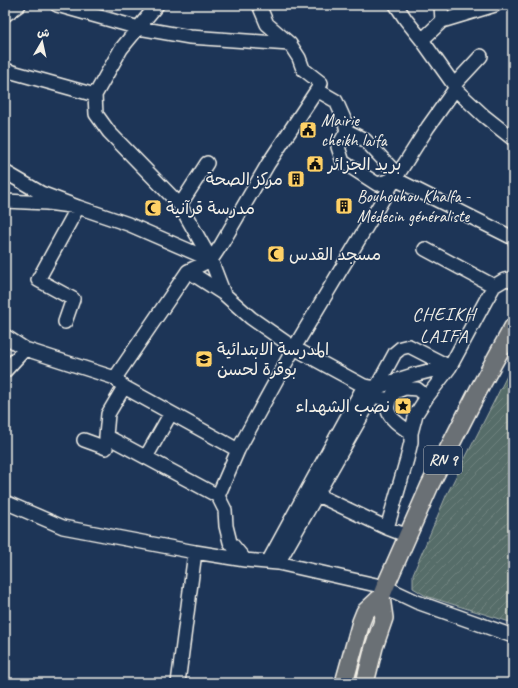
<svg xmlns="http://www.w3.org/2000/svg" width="518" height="688" font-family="Caveat,'Playpen Sans Arabic',sans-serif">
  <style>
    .garden { fill: url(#garden-furrows); stroke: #a5afa8 }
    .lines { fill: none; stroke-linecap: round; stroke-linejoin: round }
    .minor-casing { stroke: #f4f1e8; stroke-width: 16 }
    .major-casing { stroke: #f4f1e8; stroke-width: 20 }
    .minor { stroke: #1d3557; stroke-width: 13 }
    .major { stroke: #6b6f75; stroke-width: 17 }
    .labels { text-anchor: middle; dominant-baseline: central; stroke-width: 3; stroke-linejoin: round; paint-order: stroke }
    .shield { fill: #1d3557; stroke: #b4b9bc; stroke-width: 1 }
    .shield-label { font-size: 16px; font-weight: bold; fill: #f4f1e8 }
    .poi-label { font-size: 17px; fill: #f4f1e8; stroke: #1d3557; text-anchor: start }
    .quarter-label { font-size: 19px; letter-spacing: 1px; fill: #f4f1e8; stroke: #1d3557 }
  </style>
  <defs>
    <pattern id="garden-furrows" width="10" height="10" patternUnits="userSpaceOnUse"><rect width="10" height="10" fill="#566d69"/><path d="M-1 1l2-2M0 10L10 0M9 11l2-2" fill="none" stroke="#6f827e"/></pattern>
  </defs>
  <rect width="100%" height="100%" fill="#1d3557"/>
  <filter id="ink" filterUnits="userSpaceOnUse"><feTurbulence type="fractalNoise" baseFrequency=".025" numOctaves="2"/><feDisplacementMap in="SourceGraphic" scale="8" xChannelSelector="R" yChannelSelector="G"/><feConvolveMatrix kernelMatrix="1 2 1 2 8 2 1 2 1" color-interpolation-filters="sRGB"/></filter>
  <g filter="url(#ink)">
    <!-- garden -->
    <path class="garden" d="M513 364V623L426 596 413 588V574L446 496Z"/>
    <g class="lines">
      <!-- minor casing -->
      <g class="minor-casing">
        <path id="minor" d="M57 5 139 28 190 37 290 44 299 58 303 69 321 83 317 90 336 101 344 119 347 131 338 147 343 162 377 184 395 179 513 238
          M157 5 121 49 95 95 96 114 109 132 180 205 211 260
          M259 5 267 24 290 44
          M396 5 406 20 422 40 454 85 455 89 484 116 513 139
          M5 15 19 5
          M442 21 495 5
          M422 40 442 21 441 5
          M5 70 95 95
          M454 85 481 56
          M347 131 365 140 393 170 395 179
          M5 172 41 193 78 207 38 280 73 299 65 322
          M5 201 47 203 78 207 128 224 211 260 224 294
          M180 205 207 163
          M425 249 494 286
          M188 271 224 294 251 318 294 348 364 386 376 388 373 396 389 400 395 392 405 388 417 389 427 397
          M5 336 25 349 115 378 124 387 238 450
          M5 371 25 349
          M115 378 188 271 211 260 221 245 268 164 317 90
          M124 387 108 414 106 436 218 496
          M376 388 395 353 401 348 409 346 450 367
          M376 388C400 378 424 371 450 367
          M389 400C389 403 387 407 388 410 389 419 404 428 411 433
          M84 440 106 448V436
          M146 457 171 413
          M309 491 387 528
          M5 502 63 527 195 552 245 560 278 563 385 587 417 602 513 636
          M408 536 387 528 407 459 411 442V433L416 414 427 397 450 367 486 300 494 286 504 280 509 279 513 281
          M245 560 230 542 226 526 225 510 218 496 238 450 294 348 395 179 428 127 455 89
          M268 562 364 386
          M278 563 373 396
          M178 683 195 552"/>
      </g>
      <!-- major casing -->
      <g class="major-casing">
        <path id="major" d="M344 683 361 622 365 612 381 597
          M365 683 374 647 384 618 381 597 385 587 430 485 478 391 513 327"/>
      </g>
      <!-- minor -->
      <use href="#minor" class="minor"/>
      <!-- major -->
      <use href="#major" class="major"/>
    </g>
  </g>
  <!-- icons -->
  <defs>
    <g id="civic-square" transform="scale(0.9)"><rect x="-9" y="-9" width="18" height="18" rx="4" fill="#ffd166" stroke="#1d3557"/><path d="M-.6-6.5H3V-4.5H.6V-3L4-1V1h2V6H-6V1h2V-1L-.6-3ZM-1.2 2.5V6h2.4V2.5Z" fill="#111"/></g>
    <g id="building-square" transform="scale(0.9)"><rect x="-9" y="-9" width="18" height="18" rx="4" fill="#ffd166" stroke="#1d3557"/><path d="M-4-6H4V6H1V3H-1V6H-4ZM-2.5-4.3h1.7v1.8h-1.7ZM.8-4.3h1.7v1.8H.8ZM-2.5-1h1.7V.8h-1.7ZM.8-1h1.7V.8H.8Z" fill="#111"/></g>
    <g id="mosque-square" transform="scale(0.9)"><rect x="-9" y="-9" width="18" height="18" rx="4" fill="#ffd166" stroke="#1d3557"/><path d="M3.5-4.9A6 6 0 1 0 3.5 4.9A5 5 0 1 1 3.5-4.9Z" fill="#111"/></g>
    <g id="school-square" transform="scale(0.9)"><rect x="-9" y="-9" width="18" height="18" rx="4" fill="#ffd166" stroke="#1d3557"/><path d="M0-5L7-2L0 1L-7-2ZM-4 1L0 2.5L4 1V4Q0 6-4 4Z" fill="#111"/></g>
    <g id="sight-square" transform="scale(0.9)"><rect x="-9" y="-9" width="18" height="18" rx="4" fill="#ffd166" stroke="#1d3557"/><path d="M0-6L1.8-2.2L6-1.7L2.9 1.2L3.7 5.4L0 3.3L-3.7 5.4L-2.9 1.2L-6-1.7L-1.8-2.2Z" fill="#111"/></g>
  </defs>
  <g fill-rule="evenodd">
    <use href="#civic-square" x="308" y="130"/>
    <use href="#civic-square" x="315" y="164"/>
    <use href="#building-square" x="296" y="179"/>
    <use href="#building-square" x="344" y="206"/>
    <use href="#mosque-square" x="153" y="208"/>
    <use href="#mosque-square" x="276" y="254"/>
    <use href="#school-square" x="204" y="359"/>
    <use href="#sight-square" x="403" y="406"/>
  </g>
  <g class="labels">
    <!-- shield labels -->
    <rect class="shield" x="424" y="446" width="38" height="28" rx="3"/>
    <g class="shield-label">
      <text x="443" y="460">RN 9</text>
    </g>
    <!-- poi labels -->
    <g class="poi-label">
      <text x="321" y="120">Mairie<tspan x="321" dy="20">cheikh laifa</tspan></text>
      <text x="328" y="164">بريد الجزائر</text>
      <text x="283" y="179" text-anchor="end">مركز الصحة</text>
      <text x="357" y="196">Bouhouhou Khalfa -<tspan x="357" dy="20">Médecin généraliste</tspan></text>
      <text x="166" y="208">مدرسة قرآنية</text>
      <text x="289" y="254">مسجد القدس</text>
      <text x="217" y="349">المدرسة الابتدائية<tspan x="217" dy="20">بوقرة لحسن</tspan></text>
      <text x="390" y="406" text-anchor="end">نصب الشهداء</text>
    </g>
    <!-- quarter labels -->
    <g class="quarter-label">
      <text x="444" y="314">CHEIKH<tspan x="444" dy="22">LAIFA</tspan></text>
    </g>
  </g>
  <!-- margin -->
  <rect width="518" height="688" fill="none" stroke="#1d3557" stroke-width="20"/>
  <rect x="10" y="10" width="498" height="668" fill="none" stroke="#f4f1e8" stroke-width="1.5" filter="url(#ink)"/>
  <!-- north arrow -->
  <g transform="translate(42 42) rotate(9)" stroke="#1d3557" stroke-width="3" paint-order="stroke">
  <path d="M0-3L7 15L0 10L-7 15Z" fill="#f4f1e8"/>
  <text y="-6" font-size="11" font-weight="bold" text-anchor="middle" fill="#f4f1e8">ش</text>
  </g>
</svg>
